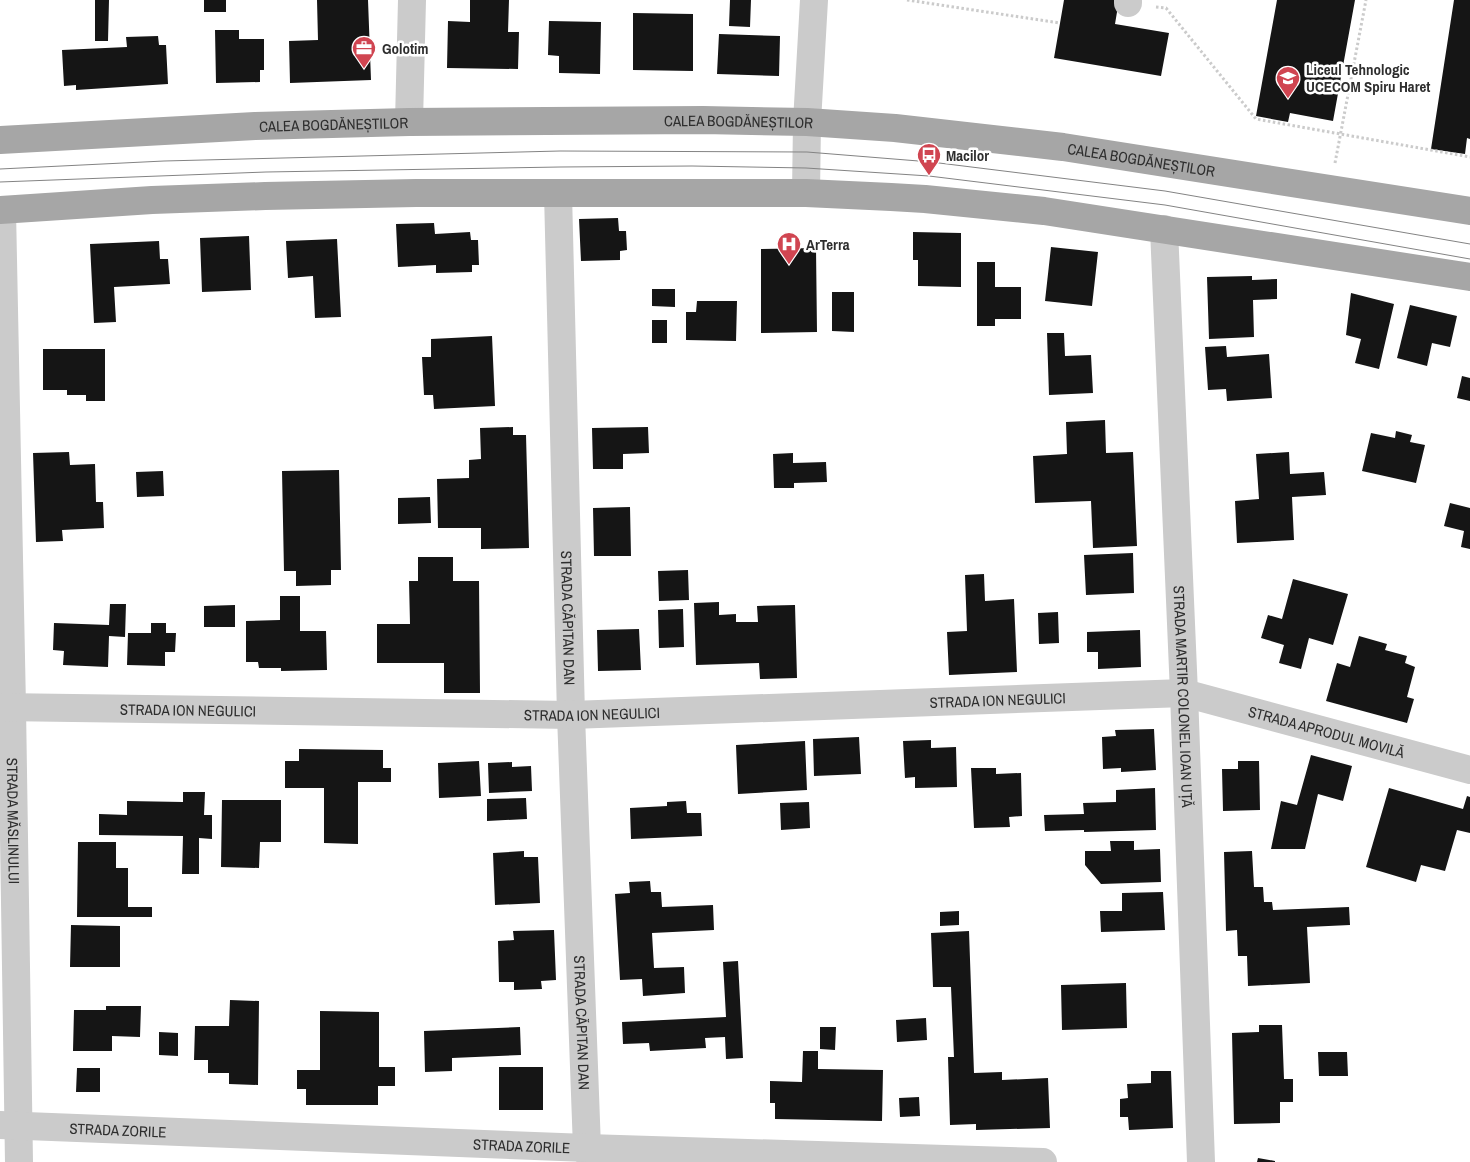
<svg xmlns="http://www.w3.org/2000/svg" width="1470" height="1162" font-family="'Archivo Narrow',sans-serif">
  <style>
    .building { fill: #151515 }
    .lines { fill: none; stroke-linecap: round; stroke-linejoin: round }
    .path { stroke: #cbcbcb; stroke-width: 3; stroke-dasharray: 2.5 2.5; stroke-linecap: butt }
    .minor { stroke: #cbcbcb; stroke-width: 28 }
    .major { stroke: #a6a6a6; stroke-width: 28 }
    .tram { stroke: #838383; stroke-width: 1 }
    .labels { text-anchor: middle; dominant-baseline: central; stroke-width: 5; stroke-linejoin: round; paint-order: stroke }
    .poi-label { font-size: 15px; font-weight: bold; fill: #2e2e2e; stroke: #fff; text-anchor: start }
    .street-label { font-size: 15px; fill: #2e2e2e; stroke: #fff }
  </style>
  <rect width="100%" height="100%" fill="#fff"/>
  <!-- building -->
  <path class="building" d="M95 0H109L108 41H95Z
    M204 0H226V12H204Z
    M317 0H368L371 80 290 83 289 41 318 40Z
    M470 0H509L508 32H519L518 69 447 68 448 21 470 22Z
    M730 0H751L750 27 729 26Z
    M1064 0H1119L1115 24 1169 33 1161 76 1054 58Z
    M1277 0H1355L1333 121 1290 113 1288 122 1256 116Z
    M1454 0H1470V139L1467 138 1465 154 1431 149Z
    M633 13 693 14V71L633 70Z
    M549 21 601 22 600 74 559 73V56L548 55Z
    M215 30H239V39H264V70H260V82L216 83Z
    M719 34 780 36 779 76 717 74Z
    M158 36 159 45H166L168 84 76 90V85L64 86 62 50 127 47 126 37Z
    M618 218 619 231H626L627 250 620 251V260L581 261 579 219Z
    M434 223 435 234 470 232 471 240H478L479 265H472V272L436 273V265L398 267 396 224Z
    M913 232 961 233V287L918 286V260H913Z
    M249 236 251 290 202 292 200 238Z
    M337 239 341 317 315 318 313 276 288 278 286 241Z
    M159 241 160 259H168L170 284 114 287 116 322 94 323 90 244Z
    M1051 247 1098 252 1092 306 1045 301Z
    M816 248 817 332 761 333V249Z
    M977 262H995V287H1021V319H995V326H977Z
    M1252 276V280L1277 279V299L1253 300 1254 337 1209 339 1207 277Z
    M652 289H675V307L652 306Z
    M832 292H854V332L832 331Z
    M1351 293 1394 304 1379 369 1355 363 1361 339 1346 335Z
    M697 301H737L736 341 686 340V312H696Z
    M1410 305 1457 316 1450 347 1432 343 1427 366 1397 358Z
    M652 320H667V343H652Z
    M1047 333H1064L1065 356 1091 355 1093 393 1049 395Z
    M492 336 495 406 434 409 433 395H424L422 357H431V339Z
    M1226 346 1227 357 1269 354 1272 398 1227 401 1226 389 1208 390 1205 347Z
    M43 349H105V401H86V395H67V390H43Z
    M1462 376 1470 378V401L1457 398Z
    M1105 420 1106 453 1133 452 1137 546 1093 548 1091 501 1035 503 1033 456 1067 454 1066 422Z
    M513 427V435H526L529 548 481 549V528H438L437 479 469 478V460L481 459 480 428Z
    M648 427 649 453 623 454V469H593L592 428Z
    M1396 431 1412 435 1410 442 1425 445 1416 483 1362 471 1371 433 1395 438Z
    M69 452 70 465 95 464 96 502H103L104 528 62 530 63 541 36 542 33 453Z
    M1289 452 1290 474 1324 472 1326 495 1292 497 1294 540 1237 543 1235 501 1259 499 1256 454Z
    M793 453V463L826 462 827 482 794 483V488H774L773 454Z
    M339 470 341 570H331V585L296 586V571H284L282 471Z
    M163 471 164 496 137 497 136 472Z
    M430 497 431 523 398 524V498Z
    M1450 503 1470 508V549L1461 547 1464 531 1444 526Z
    M630 507 631 556H594L593 508Z
    M1133 553 1134 593 1086 595 1084 555Z
    M418 557H453V581H479L480 693H444V663H377V624H410L409 581H418Z
    M688 570 689 600 659 601 658 571Z
    M984 574 985 601 1014 599 1017 672 949 675 947 632 967 631 965 575Z
    M1293 579 1348 594 1333 645 1309 638 1301 669 1279 663 1284 645 1261 638 1268 615 1282 619Z
    M280 596H300V631H326L327 670 281 671V668H259L258 662H246V621L280 620Z
    M719 602V615L736 614V622H758L757 606 795 605 797 678 760 679 759 663 696 665 694 603Z
    M110 604H126L125 637 109 636 108 667 63 665 64 651 53 650 54 623 109 625Z
    M235 605V627H204V606Z
    M683 609 684 647 659 648 658 610Z
    M1058 612 1059 643 1039 644 1038 613Z
    M151 623H166V633H176L175 652H165V666L127 665 128 633H151Z
    M639 629 641 670 598 671 597 630Z
    M1140 630 1141 667 1098 669V652H1087V632Z
    M1359 636 1387 644 1385 650 1407 656 1405 663 1415 667 1407 697 1414 699 1407 723 1326 701 1337 663 1350 667Z
    M1154 729 1156 770 1121 772V768L1103 769 1102 737 1116 736 1115 730Z
    M859 737 861 774 814 776 813 739Z
    M931 740V748L956 747 957 787 915 788V777L905 778 903 741Z
    M805 741 807 790 738 794 736 745Z
    M299 749 383 750V768H391V782H358V844L324 843V788H285V761H299Z
    M1311 755 1352 766 1343 801 1318 794 1305 849H1271L1281 801 1297 805Z
    M479 761 481 796 439 798 438 763Z
    M1238 761H1259L1260 810 1223 811 1222 769H1238Z
    M512 762V767L531 766 532 791 489 793 488 763Z
    M971 768H996V774L1021 773 1022 816 1009 817 1010 827 974 828Z
    M1155 788 1156 830 1084 832V830L1045 831 1044 815 1084 814 1083 803 1116 802V790Z
    M1389 788 1463 809 1467 796 1470 797V833L1457 830 1445 871 1421 865 1416 882 1366 867Z
    M183 792H205L204 815H212V839L199 838V874H182L183 836 99 835V814L127 815V801L183 802Z
    M526 798 527 819 487 821V799Z
    M222 800H281V842H260L259 868 221 867Z
    M686 801 687 813H701L702 836 631 839 630 808 667 806V802Z
    M809 802 810 828 781 830 780 803Z
    M1110 841H1134V850L1160 849 1161 882 1101 884 1085 865V851H1111Z
    M78 842H116V868H128V907H152V917H77Z
    M524 851V857H538L540 903 495 905 493 853Z
    M1252 851 1254 887H1263L1264 902H1272L1273 910 1349 907 1350 925 1307 927 1310 983 1248 986 1247 956H1238L1237 930 1226 931 1224 852Z
    M650 881 651 892H661L662 907 713 905 714 930 652 933 654 968 684 967 685 993 643 996 642 979 620 980 615 894 630 893 629 882Z
    M1163 892 1165 930 1101 932 1100 911H1122V893Z
    M959 911V925L940 926V912Z
    M71 925 120 926V967H70Z
    M554 930 556 980 541 981 542 989 514 990V982H499L498 941 514 940 513 931Z
    M969 931 974 1073 1002 1072V1080L1048 1078 1050 1128 976 1130V1124L950 1125 948 1057H954L951 987H933L931 933Z
    M738 961 743 1058 726 1059 725 1037 705 1038 706 1048 650 1051 649 1043 623 1044 622 1022 726 1017 723 962Z
    M1126 983 1127 1028 1062 1030 1061 985Z
    M230 1000 259 1001 258 1085 229 1084V1073H208V1060H194L195 1026H229Z
    M106 1006H141L140 1037 112 1036V1051H73L74 1010H106Z
    M320 1011 379 1012V1067H395V1086H378V1105H306V1089H297V1070H320Z
    M926 1018 927 1040 897 1042 896 1020Z
    M1259 1025H1282L1284 1079H1293V1102H1280V1123L1234 1124 1232 1033 1259 1032Z
    M520 1027 521 1055 452 1058V1071L425 1072 424 1031Z
    M820 1027H836L835 1050 820 1049Z
    M159 1032 178 1033V1056L159 1055Z
    M803 1051H818V1069L883 1070 882 1121 775 1119V1103H770V1081L802 1082Z
    M1318 1052H1347L1348 1076H1319Z
    M499 1067H543V1110H499Z
    M77 1068H100V1092H76Z
    M1151 1071H1171L1173 1128 1129 1130 1128 1117H1120V1099L1128 1098 1127 1084 1151 1083Z
    M919 1097 920 1116 900 1117 899 1098Z
    M1258 1158 1275 1161V1162H1257Z"/>
  <g class="lines">
    <!-- path -->
    <path class="path" d="M907 0 1060 23
      M1156 7 1166 8 1256 119 1470 157
      M1335 163 1366 0"/>
    <!-- minor -->
    <g class="minor">
      <path d="M1128 3V0"/>
      <path d="M409 122 412 0"/>
      <path id="s1" d="M558 193 571 715 587 1148 591 1162"/>
      <path d="M806 193 807 122 814 0"/>
      <path id="s2" d="M2 210 12 707 19 1162"/>
      <path id="s3" d="M1164 229 1184 693 1201 1162"/>
      <path id="s4" d="M0 707 571 715 1184 693 1470 770"/>
      <path id="s5" d="M0 1125 587 1148 1043 1162"/>
    </g>
    <!-- major -->
    <g class="major">
      <path id="s6" d="M0 140 255 126 409 122 703 120 807 122 895 128 1063 147 1470 211"/>
      <path d="M0 210 152 200 265 196 416 193H806L891 197 925 199 1044 211 1470 277"/>
    </g>
    <!-- tram -->
    <path class="tram" d="M0 169 164 161 560 151 807 152 931 162 1165 191 1470 244
      M0 182 266 172 560 167 692 166 806 168 929 176 1165 205 1470 259"/>
  </g>
  <!-- icons -->
  <defs>
    <g id="office-pin" transform="scale(1.25)"><path d="M0 17L-7.5 6A9.5 9.5 0 1 1 7.5 6Z" fill="#d04551" stroke="#fff"/><path d="M-6-3h4V-5.5h4V-3h4V5H-6ZM-1-4.5V-3h2v-1.5ZM-6 0V1H6V0Z" fill="#fff"/></g>
    <g id="school-pin" transform="scale(1.25)"><path d="M0 17L-7.5 6A9.5 9.5 0 1 1 7.5 6Z" fill="#d04551" stroke="#fff"/><path d="M0-5L7-2L0 1L-7-2ZM-4 1L0 2.5L4 1V4Q0 6-4 4Z" fill="#fff"/></g>
    <g id="bus-pin" transform="scale(1.25)"><path d="M0 17L-7.5 6A9.5 9.5 0 1 1 7.5 6Z" fill="#d04551" stroke="#fff"/><path d="M-5-6H5V4H4V6H2V4H-2V6H-4V4H-5ZM-3.5-4V0h7V-4ZM-3.5 1.2v1.5H-2V1.2ZM2 1.2v1.5H3.5V1.2Z" fill="#fff"/></g>
    <g id="hospital-pin" transform="scale(1.25)"><path d="M0 17L-7.5 6A9.5 9.5 0 1 1 7.5 6Z" fill="#d04551" stroke="#fff"/><path d="M-5-5h3v3.5h4V-5h3V5h-3V1.5h-4V5h-3Z" fill="#fff"/></g>
  </defs>
  <g fill-rule="evenodd">
    <use href="#office-pin" x="364" y="48"/>
    <use href="#school-pin" x="1288" y="78"/>
    <use href="#bus-pin" x="929" y="155"/>
    <use href="#hospital-pin" x="789" y="244"/>
  </g>
  <g class="labels">
    <!-- poi labels -->
    <g class="poi-label">
      <text x="382" y="48">Golotim</text>
      <text x="1306" y="69">Liceul Tehnologic<tspan x="1306" dy="17">UCECOM Spiru Haret</tspan></text>
      <text x="946" y="155">Macilor</text>
      <text x="806" y="244">ArTerra</text>
    </g>
    <!-- street labels -->
    <g class="street-label">
      <text stroke="none"><textPath href="#s6" startOffset="739">CALEA BOGDĂNEȘTILOR</textPath></text>
      <text stroke="none"><textPath href="#s6" startOffset="334">CALEA BOGDĂNEȘTILOR</textPath></text>
      <text stroke="none"><textPath href="#s6" startOffset="1144">CALEA BOGDĂNEȘTILOR</textPath></text>
      <text stroke="none"><textPath href="#s1" startOffset="425">STRADA CĂPITAN DAN</textPath></text>
      <text stroke="none"><textPath href="#s3" startOffset="468">STRADA MARTIR COLONEL IOAN UȚĂ</textPath></text>
      <text stroke="none"><textPath href="#s4" startOffset="998">STRADA ION NEGULICI</textPath></text>
      <text stroke="none"><textPath href="#s4" startOffset="188">STRADA ION NEGULICI</textPath></text>
      <text stroke="none"><textPath href="#s4" startOffset="592">STRADA ION NEGULICI</textPath></text>
      <text stroke="none"><textPath href="#s4" startOffset="1332">STRADA APRODUL MOVILĂ</textPath></text>
      <text stroke="none"><textPath href="#s2" startOffset="611">STRADA MĂSLINULUI</textPath></text>
      <text stroke="none"><textPath href="#s1" startOffset="830">STRADA CĂPITAN DAN</textPath></text>
      <text stroke="none"><textPath href="#s5" startOffset="118">STRADA ZORILE</textPath></text>
      <text stroke="none"><textPath href="#s5" startOffset="522">STRADA ZORILE</textPath></text>
    </g>
  </g>
</svg>
